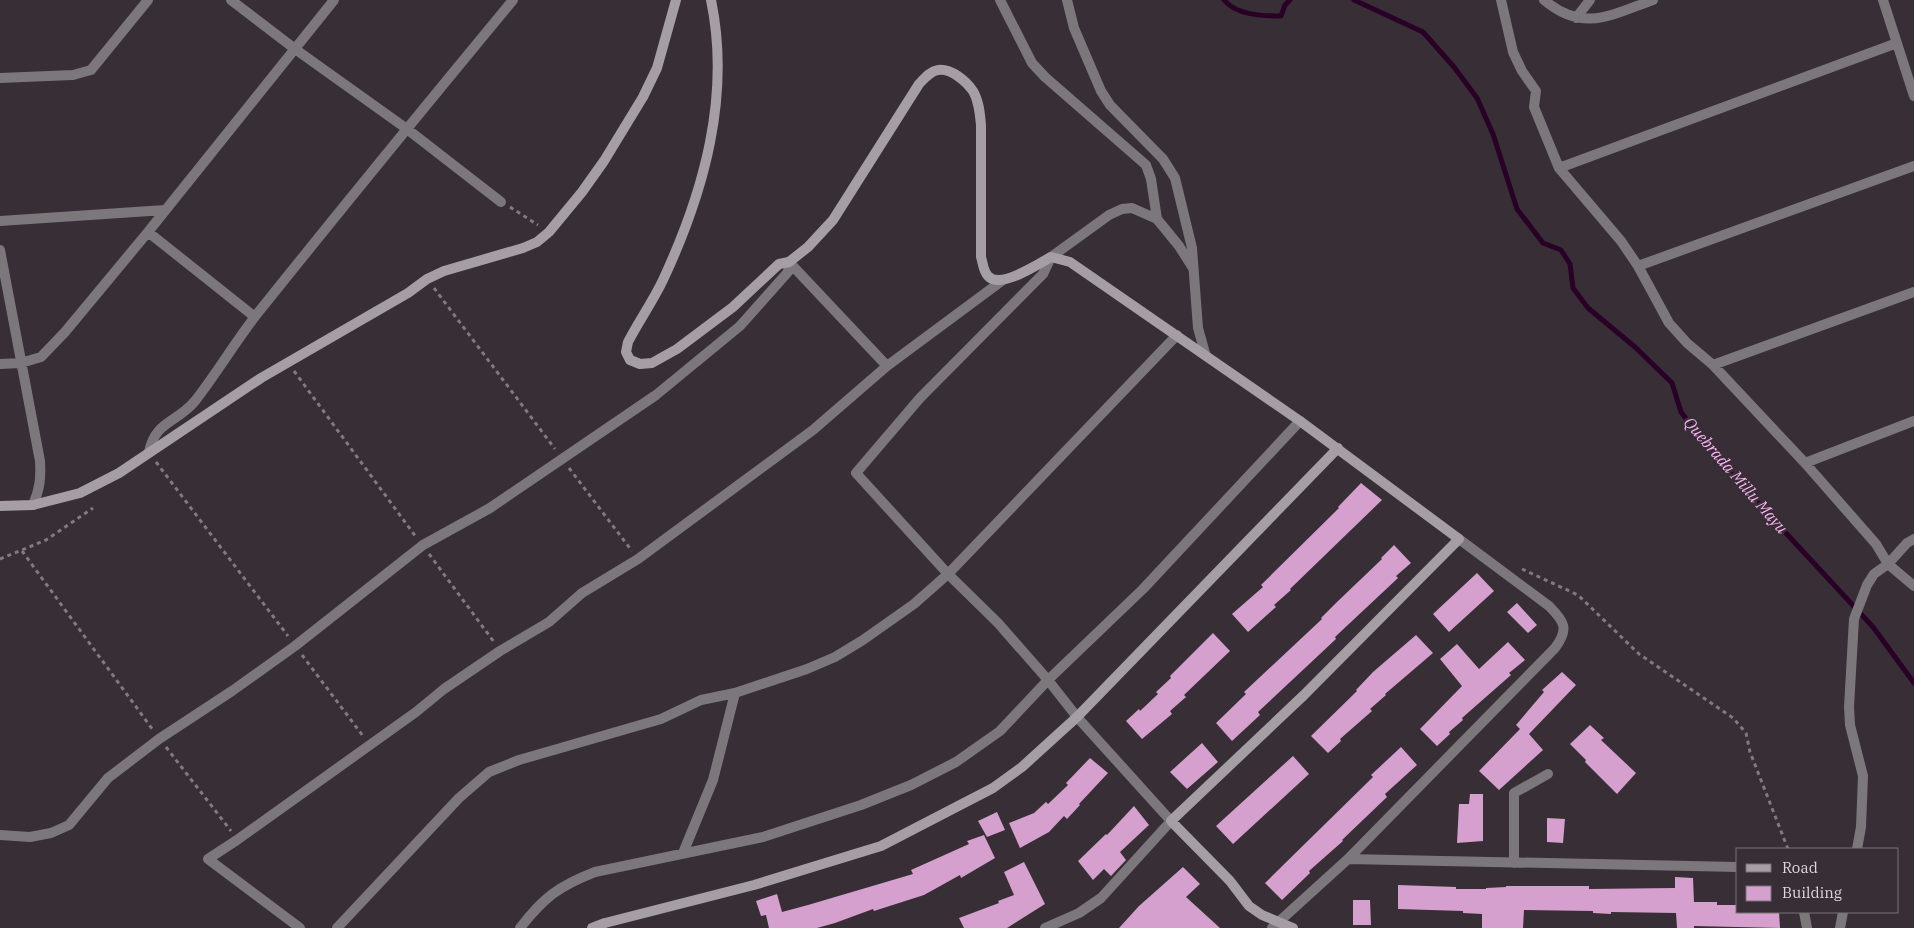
<svg xmlns="http://www.w3.org/2000/svg" width="1914" height="928" font-family="'IBM Plex Serif',serif">
  <style>
    .lines { fill: none; stroke-linecap: round; stroke-linejoin: round }
    .stream { stroke: #290026; stroke-width: 5 }
    .building { fill: #d59fce }
    .path { stroke: #817a80; stroke-width: 3; stroke-dasharray: 4 4; stroke-linecap: butt }
    .street { stroke: #7c777b; stroke-width: 10 }
    .secondary { stroke: #a59ea4; stroke-width: 10 }
    .labels { text-anchor: middle; dominant-baseline: central; stroke-width: 5; stroke-linejoin: round; paint-order: stroke }
    .water-label { font-size: 16px; font-style: italic; fill: #fdb3f4; stroke: #372e36 }
  </style>
  <rect width="100%" height="100%" fill="#372e36"/>
  <g class="lines">
    <!-- stream -->
    <path class="stream" d="M1224 0C1236 15 1262 16 1281 16L1285 5 1290 0
      M1354 0 1423 32 1454 67 1477 98 1493 134 1517 209 1543 243 1561 250 1570 264 1573 288 1588 308 1635 347 1672 383 1681 412 1721 463 1873 627 1914 683"/>
  </g>
  <!-- building -->
  <path class="building" d="M1361 483 1382 500 1290 589 1291 590 1274 605 1276 607 1248 632 1232 614 1263 587 1261 585 1339 508 1338 507Z
    M1394 545 1411 563 1396 576 1398 578 1335 637 1336 639 1258 712 1260 715 1232 741 1216 723 1246 694 1244 692 1322 619 1321 618 1337 602 1382 559 1381 558Z
    M1477 573 1494 591 1449 632 1433 614Z
    M1517 603 1537 625 1528 633 1507 612Z
    M1213 633 1230 651 1184 695 1186 697 1170 711 1172 714 1142 739 1126 721 1139 709 1140 711 1158 694 1156 692 1171 678 1170 676Z
    M1416 635 1433 653 1385 694 1386 695 1370 709 1372 711 1340 739 1341 741 1328 753 1311 736 1357 691 1356 690 1373 672Z
    M1508 642 1525 660 1509 673 1511 675 1462 718 1463 720 1449 732 1450 734 1437 746 1420 729 1462 686 1440 659 1457 644 1479 669Z
    M1562 672 1576 685 1529 734 1543 750 1499 790 1479 771 1520 729 1516 725 1544 692 1542 690Z
    M1590 725 1604 738 1601 740 1636 773 1617 794 1585 762 1586 760 1570 744Z
    M1202 743 1218 762 1187 789 1170 772Z
    M1401 747 1417 765 1385 794 1387 797 1342 840 1343 841 1309 871 1310 873 1282 900 1265 883 1373 777 1371 775Z
    M1293 756 1309 774 1233 844 1216 826Z
    M1090 758 1108 773 1079 804 1080 805 1067 819 1064 816 1049 832 1020 848 1009 823 1034 813 1046 802 1048 804 1068 785 1066 783Z
    M1470 794H1483V841L1457 843 1459 804H1469Z
    M1134 806 1149 825 1120 852 1126 860 1111 876 1104 869 1093 880 1078 861 1106 834 1107 835Z
    M997 812 1005 830 987 837 978 821Z
    M1547 818 1565 819 1563 843 1547 842Z
    M984 835 995 858 961 878 960 875 924 895 874 911 873 909 835 923 817 928H769L766 915 761 916 756 901 777 894 782 912 808 905 913 874 911 870 969 844 967 841Z
    M1024 862 1045 904 1007 928H964L959 918 999 903 998 901 1014 895 1004 872Z
    M1183 867 1200 884 1186 897 1220 928H1119L1139 906Z
    M1675 877 1693 878 1694 902H1717V905H1738V912H1779L1780 928 1694 926V928H1677L1676 913 1611 912V914L1593 913V911L1524 910 1523 928H1482V914L1463 913V911L1398 909V885L1456 887V889H1486V888L1506 887V886H1589V889L1675 888Z
    M1353 900H1370L1371 925H1353Z"/>
  <g class="lines">
    <!-- path -->
    <path class="path" d="M510 207 538 225
      M434 288 555 449
      M294 371 416 537
      M156 462 288 636
      M569 468 632 551
      M22 551 153 730
      M429 554 494 642
      M0 559 46 540 93 508
      M1522 569 1578 595 1639 654 1733 718 1746 733 1750 752 1788 849
      M302 655 363 736
      M166 747 231 831"/>
    <!-- street -->
    <path class="street" d="M231 0 295 49 407 129 501 202
      M1000 0 1032 63 1045 77 1146 165 1151 179 1157 219
      M1067 0 1074 28 1101 91 1110 105 1163 159 1175 178 1192 248 1198 328 1205 353
      M1501 0 1513 52 1522 71 1536 91 1534 107 1559 168 1621 241 1638 266 1669 323 1687 343 1713 365 1805 463 1876 544 1888 564 1914 586
      M1544 0C1583 33 1611 15 1653 0
      M1883 0 1914 96
      M1576 18 1590 0
      M0 78 73 75 91 70 148 0
      M1559 168 1897 43
      M0 221 165 210
      M148 232 255 317
      M0 250 40 461C41 477 40 489 33 505
      M789 262 887 366
      M1638 266 1914 166
      M0 364 21 363 41 357 65 332 148 232 334 0
      M1713 365 1914 292
      M149 452C155 421 177 423 195 401 217 373 235 342 257 314 341 209 427 104 513 0
      M1805 463 1914 421
      M0 835 30 837 51 833 69 825 108 778 159 739 232 691 295 646 423 545 490 508 656 395 740 326 788 272 789 262
      M1857 849 1861 827 1863 776 1850 725 1849 707 1854 619 1867 585 1874 574 1888 564 1907 543 1914 539
      M683 853 713 780 735 693
      M1348 859 1738 867
      M1514 863V793L1548 774
      M1804 912 1807 928
      M300 928 208 859 237 840 416 712 444 689 500 651 549 622 582 593 638 559 813 430 887 366 1003 280
      M337 928 459 798 489 772 519 760 661 719 701 700 735 693 807 669 835 657 863 640 914 604 948 574 1177 335
      M520 928C544 897 559 886 595 872L763 837 861 805 911 785 956 762 1000 731 1048 680 1143 589 1300 421
      M1045 928 1079 913 1101 898 1171 821 1077 717 1048 680 998 623 948 574 856 473 920 398 1043 274 1051 257 1109 215 1122 209 1132 208 1157 219 1179 246 1193 268
      M1272 928 1348 859 1555 648C1569 629 1565 622 1549 606L1459 539
      M1840 928 1843 912"/>
    <!-- secondary -->
    <path class="secondary" d="M711 0C731 96 704 192 663 280 653 301 639 321 628 342L626 352 630 360 640 364 652 363 677 349 733 307 779 264 789 262 808 247 833 220 919 84C924 79 930 71 938 70 951 68 966 81 973 91 979 101 980 114 981 125V257C983 263 983 271 988 276 1000 290 1038 264 1051 257L1070 262 1300 421 1459 539 1304 695 1171 821 1230 881 1249 906 1262 915 1293 928
      M0 506 33 505 80 493 119 473 261 378 408 293 427 279 444 271 523 248 537 242 549 232 582 192 604 161 643 97 657 68 676 0
      M592 928 605 923 754 885 881 846 993 788 1022 767 1077 717 1338 448"/>
  </g>
  <g class="labels">
    <!-- water labels -->
    <g class="water-label">
      <text transform="translate(1736 475) rotate(49)">Quebrada Millu Mayu</text>
    </g>
  </g>
  <!-- legend -->
  <rect x="1736" y="848" width="162" height="65" fill="#372e36" stroke="#797278"/>
  <rect x="1746" y="864" width="25" height="8" fill="#a59ea4" stroke="#797278"/>
  <text x="1782" y="873" font-size="15" fill="#ddd7dc">Road</text>
  <rect x="1746" y="886" width="25" height="15" fill="#d59fce" stroke="#797278"/>
  <text x="1782" y="898" font-size="15" fill="#ddd7dc">Building</text>
</svg>
